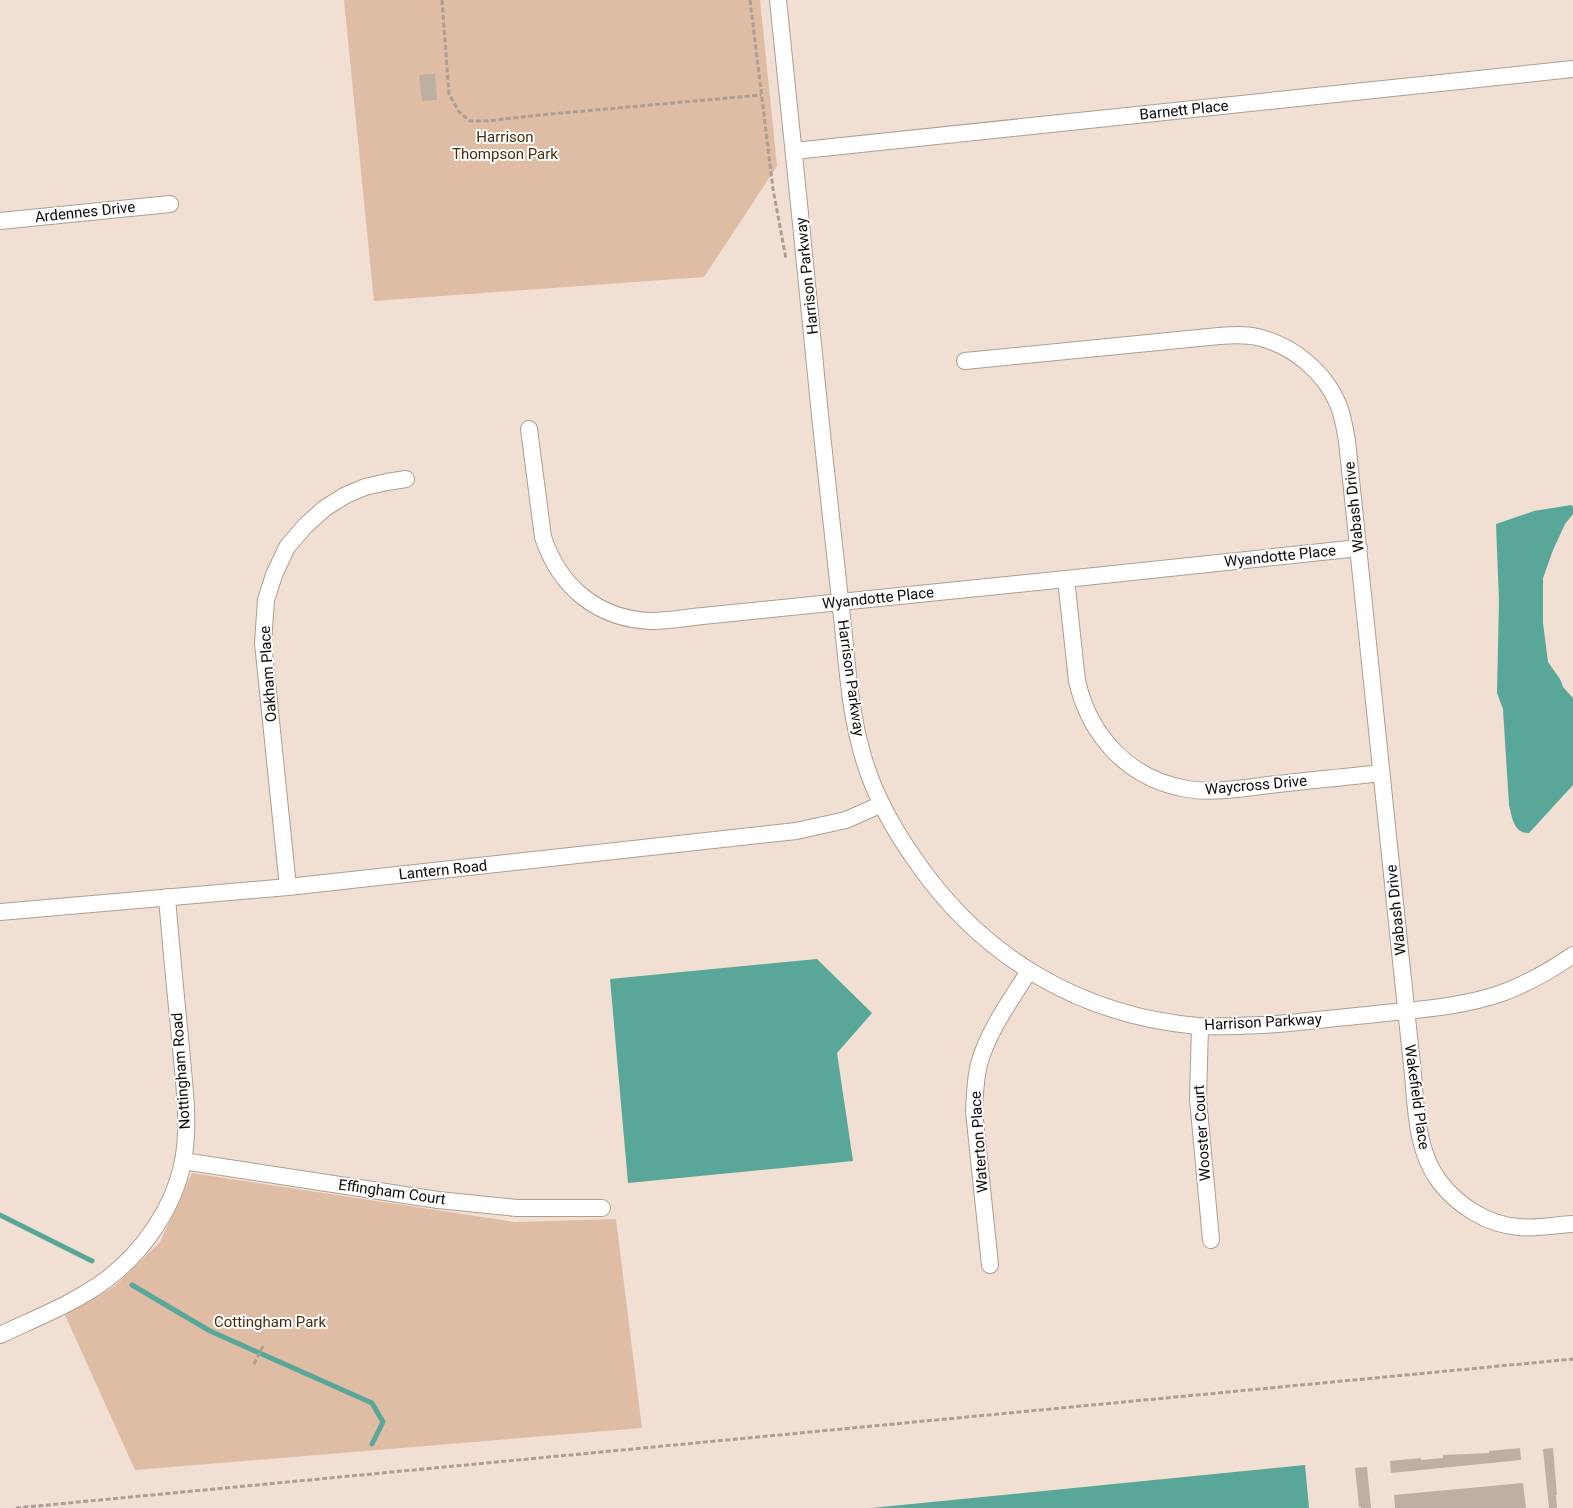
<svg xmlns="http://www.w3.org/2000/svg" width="1573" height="1508" font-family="Roboto,sans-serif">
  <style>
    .green { fill: #dfbda4 }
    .water { fill: #59a799 }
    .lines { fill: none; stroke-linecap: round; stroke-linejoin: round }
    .stream { stroke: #59a799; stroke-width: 5 }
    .building { fill: #bfaea2 }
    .street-casing { stroke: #ae9e92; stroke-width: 18 }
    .path { stroke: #ac9e95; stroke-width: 3; stroke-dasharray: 5 2.5; stroke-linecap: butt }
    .street { stroke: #fff; stroke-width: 16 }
    .labels { text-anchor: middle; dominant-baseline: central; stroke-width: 4; stroke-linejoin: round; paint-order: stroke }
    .street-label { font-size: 15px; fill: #100a07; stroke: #fff }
    .park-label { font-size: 15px; fill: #4c290a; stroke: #fff }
  </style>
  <rect width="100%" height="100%" fill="#f1dfd3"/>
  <!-- green -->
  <path class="green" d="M344 0H760L777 166 704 277 374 301Z
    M192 1173 515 1222 616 1219 642 1428 135 1470 65 1315 115 1286 160 1242Z"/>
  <!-- water -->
  <path class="water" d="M1571 505 1573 507V514L1565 524 1553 550 1543 578V623L1548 662 1560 679 1563 687 1573 698V785L1529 833C1514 834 1512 817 1509 805L1503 709 1497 693 1499 601 1496 524 1534 511Z
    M817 959 872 1013 837 1053 853 1161 628 1183 610 979Z
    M1305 1465 1309 1508H871Z"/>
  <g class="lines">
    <!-- stream -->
    <path class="stream" d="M0 1215 92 1261
      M132 1285 210 1331 372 1403 383 1422 372 1444"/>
  </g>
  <!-- building -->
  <path class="building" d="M435 74 437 100 422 101 419 75Z
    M1520 1448 1521 1460 1391 1473 1390 1461 1421 1458V1460L1443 1458V1455L1489 1453V1451Z
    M1553 1448 1557 1495H1556L1557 1508H1549L1543 1449Z
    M1367 1467 1371 1508H1361V1507H1359L1355 1468Z
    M1523 1483 1526 1508H1395L1394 1495Z"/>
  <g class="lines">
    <!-- street casing -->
    <g class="street-casing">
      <path id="street" d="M778 0C793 142 807 283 821 425 828 489 835 554 842 618 847 660 849 704 860 745 870 787 891 826 916 861 982 957 1081 1016 1198 1026 1220 1027 1241 1026 1263 1025 1298 1023 1332 1018 1367 1015 1412 1010 1459 1008 1502 993 1527 984 1551 970 1573 955
        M794 151 1573 69
        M0 221 170 204
        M965 361 1219 336C1232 335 1245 334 1257 337 1292 345 1324 371 1338 404 1343 416 1345 429 1347 441 1366 615 1383 788 1401 961 1405 996 1408 1030 1412 1064 1416 1103 1415 1149 1439 1181 1458 1206 1488 1225 1519 1227 1537 1229 1555 1225 1573 1224
        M529 429 543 537C559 586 597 619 651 621 665 621 679 619 693 617L1066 579 1359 548
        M1066 579 1077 681C1090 737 1129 779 1187 789 1216 794 1249 787 1278 784 1313 780 1347 777 1381 773
        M288 887 263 643 266 600 274 575 287 547 305 526 325 508 346 495 365 487 387 482 406 479
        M0 912 288 887 796 831 846 820 882 804
        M1200 1026 1198 1099 1211 1240
        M183 1161 438 1200 517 1208H602
        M990 1265 974 1111C975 1095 975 1080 979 1064 988 1031 1011 1000 1029 971
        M0 1335C36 1318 75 1303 107 1279 143 1252 175 1206 183 1161 190 1124 184 1085 181 1048 176 998 171 947 167 897"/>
    </g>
    <!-- path -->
    <path class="path" d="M442 0 449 94 459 112 470 121H486L540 115 761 95
      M750 0 773 189 786 259
      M254 1364 264 1344
      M16 1508 1573 1359"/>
    <!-- street -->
    <use href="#street" class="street"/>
  </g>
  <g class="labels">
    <!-- street labels -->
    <g class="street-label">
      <text transform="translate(1184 110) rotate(-6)">Barnett Place</text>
      <text transform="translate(85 212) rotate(-6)">Ardennes Drive</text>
      <text transform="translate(807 276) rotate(-96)">Harrison Parkway</text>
      <text transform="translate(1354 507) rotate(-96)">Wabash Drive</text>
      <text transform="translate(1280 556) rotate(-6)">Wyandotte Place</text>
      <text transform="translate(878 598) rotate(-6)">Wyandotte Place</text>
      <text transform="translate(268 674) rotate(-94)">Oakham Place</text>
      <text transform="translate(851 678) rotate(82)">Harrison Parkway</text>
      <text transform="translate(1256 785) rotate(-5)">Waycross Drive</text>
      <text transform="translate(443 870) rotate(-6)">Lantern Road</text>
      <text transform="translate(1396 910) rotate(-96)">Wabash Drive</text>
      <text transform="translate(1263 1022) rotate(-3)">Harrison Parkway</text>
      <text transform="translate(181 1071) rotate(-94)">Nottingham Road</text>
      <text transform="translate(1417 1097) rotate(82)">Wakefield Place</text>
      <text transform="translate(1202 1133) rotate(-94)">Wooster Court</text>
      <text transform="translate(979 1142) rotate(-94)">Waterton Place</text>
      <text transform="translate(392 1192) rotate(8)">Effingham Court</text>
    </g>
    <!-- park labels -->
    <g class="park-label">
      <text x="505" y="137">Harrison<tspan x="505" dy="17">Thompson Park</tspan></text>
      <text x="270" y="1322">Cottingham Park</text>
    </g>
  </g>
</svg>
